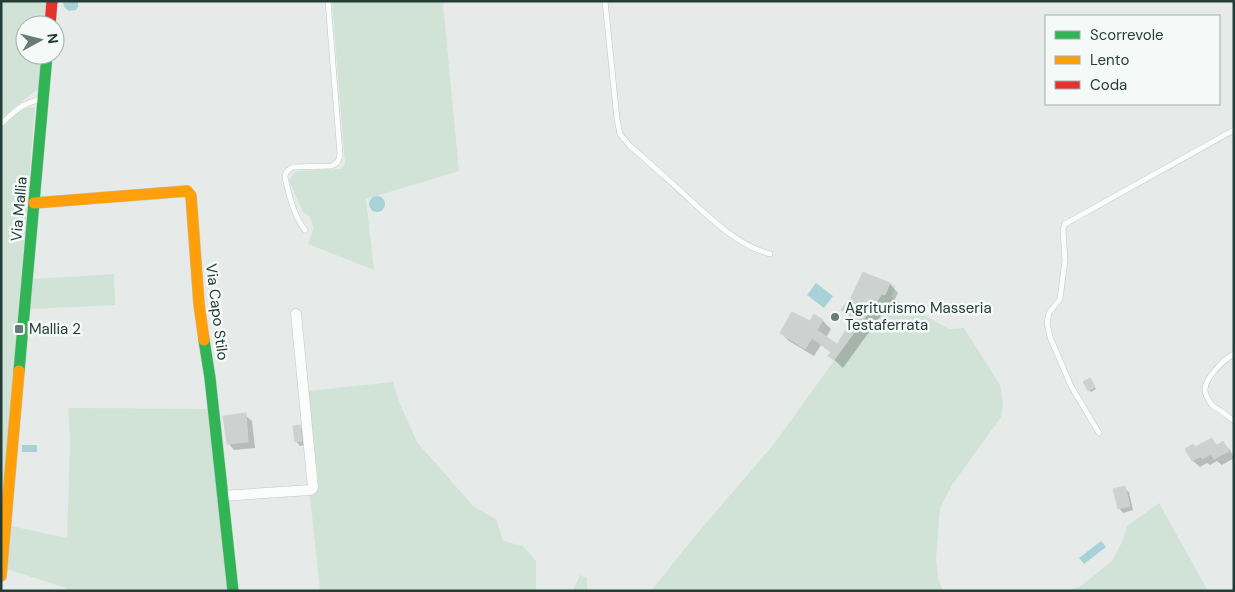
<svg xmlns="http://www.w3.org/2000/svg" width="1235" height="592" font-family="'DM Sans',sans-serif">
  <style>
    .green { fill: #d0e3d6 }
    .water { fill: #a8d2d8 }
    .shadow { fill: #0003 }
    .building { fill: #cdd2d0; stroke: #cfd4d2 }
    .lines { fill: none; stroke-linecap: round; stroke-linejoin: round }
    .lane-casing { stroke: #c3c8c6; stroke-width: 6 }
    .street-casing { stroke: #c3c8c6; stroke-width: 11 }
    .fast-casing { stroke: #c2c8c6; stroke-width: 12 }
    .slow-casing { stroke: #c2c8c6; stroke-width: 12 }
    .jam-casing { stroke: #c2c8c6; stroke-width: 12 }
    .lane { stroke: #fbfcfc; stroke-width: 5 }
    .street { stroke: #fbfcfc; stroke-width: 10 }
    .fast { stroke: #30b455; stroke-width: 11 }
    .slow { stroke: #ff9f0a; stroke-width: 11 }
    .jam { stroke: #e5322d; stroke-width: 11 }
    .poi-dot { fill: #687b75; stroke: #f5f9f7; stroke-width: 2 }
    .labels { text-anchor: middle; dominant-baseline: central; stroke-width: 5; stroke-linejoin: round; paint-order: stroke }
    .street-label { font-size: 15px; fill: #243e37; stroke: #f5f9f7 }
    .poi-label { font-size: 15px; fill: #243e37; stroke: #f5f9f7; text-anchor: start }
  </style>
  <rect width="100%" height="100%" fill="#e6ebe9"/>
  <!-- green -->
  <path class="green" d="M1 1H47L45 25H25V55H42L39 88 20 103 1 120Z
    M332 1H447L443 4 459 171 366 199 374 270 308 244 314 228 310 217 303 212 289 180 296 171 341 169 345 164Z
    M29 107 35 108 1 523V128L18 112Z
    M114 274 115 305 30 309 33 279Z
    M890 283 896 286 891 297 949 329 964 328 1000 385 1003 403 1001 417 952 485 940 508 936 559 938 578 943 591H651L695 536 774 444 882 294 885 295Z
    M393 382 400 404 417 442 474 507 496 519 503 541 523 546 536 561V591H320L310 496 315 493 319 488 308 391Z
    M68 408 209 409 230 591H65L66 588 7 569 11 526 67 538 70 442Z
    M1159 503 1208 591H1067L1081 586 1112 561 1122 542 1127 526Z
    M580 575 587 578V591H573Z"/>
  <!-- water -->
  <path class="water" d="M63 1H78V7L76 10 69 11 64 7Z
    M369 204a8 8 0 1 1 16 0a8 8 0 1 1-16 0Z
    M816 283 833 296 824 308 807 295Z
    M22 445H37V452H22Z
    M1101 541 1106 547 1084 564 1079 558Z"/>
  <!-- shadow -->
  <path class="shadow" d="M863 273 890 284 898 293 893 303 891 302 843 368 830 356 832 353 821 345 814 356 789 341 781 333 810 322 815 315 823 321 831 329 826 338 837 346 855 320 843 309 851 302Z
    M1092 381 1096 389 1091 392 1089 390Z
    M245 415 252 421 255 448 234 450 228 443Z
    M299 426 304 431 305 445 300 446 296 441Z
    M1211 439 1218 446 1223 443 1230 450 1234 458 1222 465 1217 461 1210 465 1207 463 1200 467 1193 461 1186 449H1196Z
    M1124 488 1129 492 1133 510 1123 513 1119 508Z"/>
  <!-- building -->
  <path class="building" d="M863 272 890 283 885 295 882 294 834 360 828 356 831 352 812 338 805 349 780 333 792 312 810 321 814 314 823 320 817 330 837 344 854 318 841 310 849 299 850 300Z
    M1090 378 1095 387 1088 391 1083 382Z
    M246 413 248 442 227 444 223 416Z
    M300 425 302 441 295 442 293 426Z
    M1212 438 1216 446 1223 441 1229 451 1214 459 1211 454 1202 459 1201 456 1192 461 1185 449 1193 444 1195 447Z
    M1125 486 1130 506 1118 509 1113 489Z"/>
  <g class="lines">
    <!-- lane casing -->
    <g class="lane-casing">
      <path id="lane" d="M605 1 617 119 620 134 630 146C649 162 667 179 685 195 710 218 737 245 770 254
        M1 124C15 111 21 104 41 99
        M305 230C293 215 290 197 285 178 285 172 287 170 293 167L331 166C338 163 339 161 340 154L328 1
        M1234 354C1224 360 1205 377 1205 390 1205 395 1209 401 1212 405 1215 408 1218 409 1221 411 1226 414 1230 418 1234 421
        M1099 433 1071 386 1050 337 1047 323 1049 313 1060 299 1065 260 1063 230 1065 224 1234 130"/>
    </g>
    <!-- street casing -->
    <g class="street-casing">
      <path id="street" d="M222 496 310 490 313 488 296 314"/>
    </g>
    <!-- fast casing -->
    <g class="fast-casing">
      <path id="fast" d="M204 340 210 378 233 591
        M19 371 47 55"/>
    </g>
    <!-- slow casing -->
    <g class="slow-casing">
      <path id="slow" d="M34 203 187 191 191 196 199 304 204 340
        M1 576 19 371"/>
    </g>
    <!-- jam casing -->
    <g class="jam-casing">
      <path id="jam" d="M50 25 52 1"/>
    </g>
    <!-- lane -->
    <use href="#lane" class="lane"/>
    <!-- street -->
    <use href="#street" class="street"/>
    <!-- fast -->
    <use href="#fast" class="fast"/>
    <!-- slow -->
    <use href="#slow" class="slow"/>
    <!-- jam -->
    <use href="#jam" class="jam"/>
  </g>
  <!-- markers -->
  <g class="poi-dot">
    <circle cx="835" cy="317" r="5"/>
    <rect x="14" y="324" width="10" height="10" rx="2.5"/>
  </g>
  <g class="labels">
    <!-- street labels -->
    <g class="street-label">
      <text transform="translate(19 209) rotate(-85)">Via Mallia</text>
      <text transform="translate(217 312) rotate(83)">Via Capo Stilo</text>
    </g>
    <!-- poi labels -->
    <g class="poi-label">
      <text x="845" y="308">Agriturismo Masseria<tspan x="845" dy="17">Testaferrata</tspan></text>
      <text x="29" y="329">Mallia 2</text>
    </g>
  </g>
  <!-- border -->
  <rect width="1235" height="592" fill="none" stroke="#243e37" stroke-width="5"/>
  <!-- legend -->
  <rect x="1045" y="15" width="175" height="90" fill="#f5f9f7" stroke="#a1aeaa"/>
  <rect x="1055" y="31" width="25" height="8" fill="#30b455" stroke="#a1aeaa"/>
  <text x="1090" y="40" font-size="15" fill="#243e37">Scorrevole</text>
  <rect x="1055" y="56" width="25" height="8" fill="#ff9f0a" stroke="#a1aeaa"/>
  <text x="1090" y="65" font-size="15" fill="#243e37">Lento</text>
  <rect x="1055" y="81" width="25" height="8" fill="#e5322d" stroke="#a1aeaa"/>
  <text x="1090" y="90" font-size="15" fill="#243e37">Coda</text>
  <!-- north arrow -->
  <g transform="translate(40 40) rotate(83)"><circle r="24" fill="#f5f9f7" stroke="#a1aeaa"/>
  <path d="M0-4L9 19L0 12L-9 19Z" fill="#687b75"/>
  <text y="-8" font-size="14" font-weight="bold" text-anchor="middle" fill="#243e37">N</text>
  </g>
</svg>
